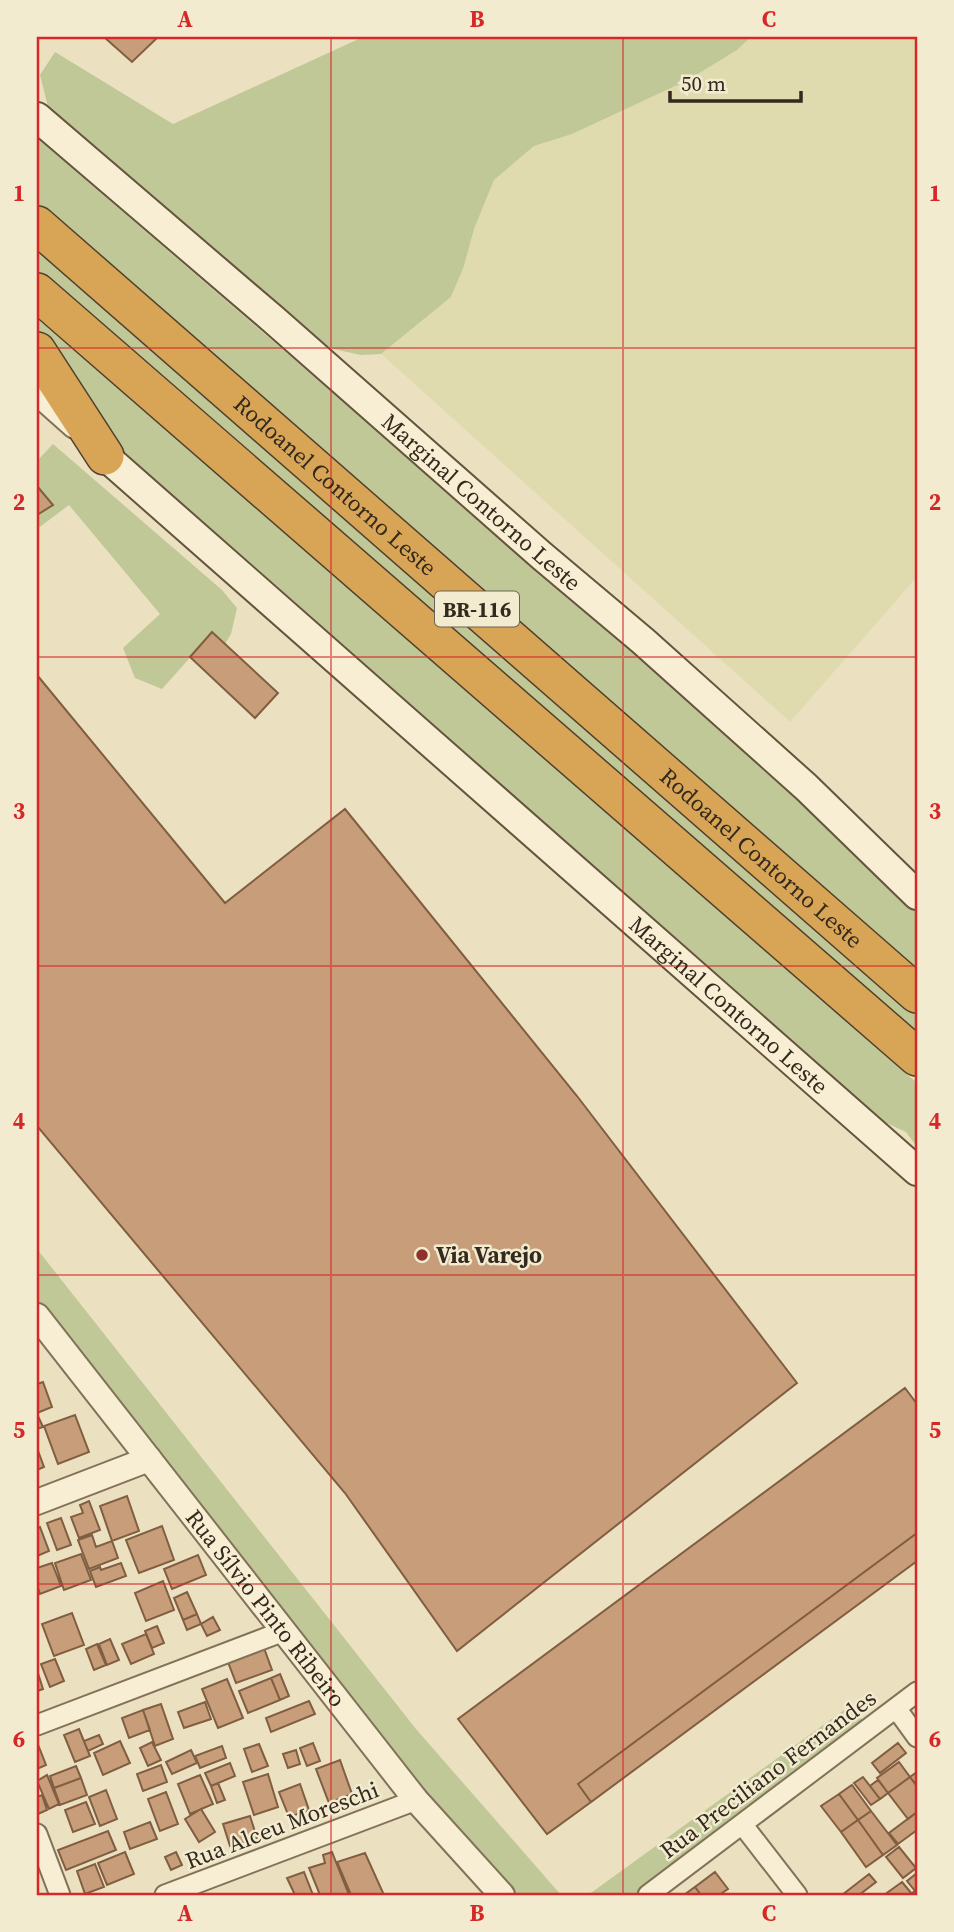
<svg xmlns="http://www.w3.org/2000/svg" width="954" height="1932" font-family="'Source Serif 4',serif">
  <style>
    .farmland { fill: #e0dbaf }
    .green { fill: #bfc896 }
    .building { fill: #c79e79; stroke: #815e41; stroke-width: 2 }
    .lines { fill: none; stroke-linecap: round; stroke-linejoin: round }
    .minor-casing { stroke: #83725a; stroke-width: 23 }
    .tertiary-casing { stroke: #83725a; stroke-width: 28 }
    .secondary-casing { stroke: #65533d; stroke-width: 32 }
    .motorway-casing { stroke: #51402e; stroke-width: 40 }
    .minor { stroke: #f7eed3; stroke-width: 19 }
    .tertiary { stroke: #f7eed3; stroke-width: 24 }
    .secondary { stroke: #f7eed3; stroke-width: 28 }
    .motorway { stroke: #d7a555; stroke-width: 37 }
    .grid { fill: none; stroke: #d62828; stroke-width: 2; stroke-opacity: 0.55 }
    .poi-dot { fill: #8f322d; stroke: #f3ebd0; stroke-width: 2.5 }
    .labels { text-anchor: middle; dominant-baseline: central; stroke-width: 5; stroke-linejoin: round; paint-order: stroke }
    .shield { fill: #f3ebd0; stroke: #6d6353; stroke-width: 2 }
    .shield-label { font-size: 21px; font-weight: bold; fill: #34291d }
    .street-label { font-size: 23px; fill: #34291d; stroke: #f3ebd0 }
    .poi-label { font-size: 23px; font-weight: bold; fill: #34291d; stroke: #f3ebd0; text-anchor: start }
    .neatline { fill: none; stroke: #d62828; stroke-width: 2.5 }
    .grid-label { font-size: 23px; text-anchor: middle; font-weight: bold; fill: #d62828 }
  </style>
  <rect width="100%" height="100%" fill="#ebe1c1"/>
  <!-- farmland -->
  <path class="farmland" d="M751 37H917V577L790 722 381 354 451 297 464 266 474 229 494 180 534 146 572 134 688 80 737 50Z"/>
  <!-- green -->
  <path class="green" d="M363 37H751L737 50 688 80 572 134 534 146 494 180 474 229 464 266 451 297 381 354 361 355 324 347 48 107 40 75 55 52 173 124Z
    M37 138 345 403 811 808 917 912V975L436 554 210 352 37 203Z
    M37 244 769 882 917 1016V1045L37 277Z
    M37 319 268 515 917 1083V1147L906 1132 867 1114 111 454 37 341Z
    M53 444 222 590 237 608 231 634 225 644 212 633 162 689 135 678 123 648 160 614 69 505 37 529V461Z
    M37 1249 416 1729 561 1895H512L423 1798 37 1306Z
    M844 1710 864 1720 634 1895H588Z"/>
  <!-- building -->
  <path class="building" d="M104 37H158L132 62Z
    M37 486 53 505 37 515Z
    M212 632 278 693 255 718 190 657Z
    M37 675 225 903 345 809 577 1096 797 1383 457 1651 345 1493 37 1126Z
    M43 1382 52 1407 37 1413V1384Z
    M905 1388 917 1404V1533L578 1784 591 1802 547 1834 458 1719Z
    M37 1414 43 1427 37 1429Z
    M75 1415 89 1452 58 1464 44 1426Z
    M37 1448 44 1467 37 1470Z
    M127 1496 139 1531 112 1541 100 1506Z
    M89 1501 100 1530 79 1538 71 1517 83 1513 80 1505Z
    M61 1518 71 1545 57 1550 47 1523Z
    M162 1526 174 1560 139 1573 126 1540Z
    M40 1527 49 1551 37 1556V1528Z
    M917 1533V1561L591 1802 578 1784Z
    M92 1535 96 1547 112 1541 118 1558 89 1569 78 1540Z
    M81 1554 91 1580 64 1590 55 1563Z
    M198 1555 206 1575 172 1589 164 1569Z
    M52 1563 61 1586 40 1594 37 1585V1568Z
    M121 1563 126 1576 96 1587 90 1571 100 1567 101 1570Z
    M163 1581 174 1610 146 1621 135 1593Z
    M187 1592 197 1614 183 1620 174 1598Z
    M72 1613 84 1645 54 1656 42 1624Z
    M197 1614 201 1624 187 1630 183 1620Z
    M213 1617 220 1630 207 1636 201 1624Z
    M157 1626 164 1643 152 1648 145 1631Z
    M146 1634 154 1654 131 1664 122 1644Z
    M110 1639 119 1660 107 1665 99 1644Z
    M97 1644 106 1665 94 1670 86 1649Z
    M264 1648 272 1670 236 1683 228 1662Z
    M55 1659 64 1681 50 1687 41 1664Z
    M37 1670 43 1689 37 1691Z
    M280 1674 289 1696 280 1700 271 1678Z
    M271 1678 280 1700 248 1713 239 1691Z
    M227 1679 243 1718 218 1728 202 1689Z
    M309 1701 315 1714 271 1732 266 1718Z
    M205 1702 211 1719 184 1728 178 1712Z
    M161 1704 173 1739 155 1746 143 1710Z
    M143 1710 150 1730 129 1738 122 1718Z
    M79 1729 90 1756 75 1762 64 1735Z
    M99 1735 103 1744 88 1751 84 1741Z
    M120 1741 130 1763 103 1775 94 1753Z
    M37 1742 46 1765 37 1769Z
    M152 1742 161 1760 148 1766 140 1748Z
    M313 1743 320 1761 307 1766 300 1748Z
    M898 1743 906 1753 880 1773 872 1763Z
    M259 1744 268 1766 252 1772 244 1749Z
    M222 1746 226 1758 200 1768 195 1756Z
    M191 1750 197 1763 172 1774 166 1762Z
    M296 1750 300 1764 288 1768 283 1754Z
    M340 1760 352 1794 329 1803 316 1769Z
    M899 1762 910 1777 888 1793 877 1778Z
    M230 1763 235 1776 211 1786 205 1773Z
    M161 1765 167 1782 143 1791 137 1774Z
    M76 1766 81 1778 54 1788 50 1776Z
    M917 1772V1784L916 1785 910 1777Z
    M268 1774 278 1807 254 1815 243 1782Z
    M47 1775 59 1804 49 1809 37 1781Z
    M200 1775 213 1804 190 1814 178 1784Z
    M863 1777 880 1799 871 1805 854 1783Z
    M910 1777 917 1786V1812L908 1819 888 1793Z
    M81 1778 87 1795 60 1805 54 1788Z
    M878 1780 888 1793 880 1799 870 1786Z
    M218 1783 225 1800 217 1803 211 1786Z
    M300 1784 309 1810 289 1817 279 1792Z
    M852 1785 871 1811 858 1820 839 1794Z
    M106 1790 117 1819 100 1826 89 1797Z
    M166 1792 178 1824 160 1831 148 1799Z
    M839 1794 858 1820 841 1832 821 1806Z
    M42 1795 47 1810 38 1814 37 1797Z
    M86 1802 95 1824 73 1832 65 1810Z
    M201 1809 215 1832 199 1842 185 1819Z
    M871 1811 897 1845 883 1855 858 1820Z
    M917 1812V1830L898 1844 889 1833Z
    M250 1816 257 1838 230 1846 223 1824Z
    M858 1820 883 1855 866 1867 841 1832Z
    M150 1822 157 1839 130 1849 124 1832Z
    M108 1831 116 1850 66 1870 58 1850Z
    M899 1847 916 1868 903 1878 886 1857Z
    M125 1852 134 1874 107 1885 98 1863Z
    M176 1852 182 1865 171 1870 165 1857Z
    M332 1852 349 1895H320L309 1868 325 1863 323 1855Z
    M365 1853 384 1895H351L337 1862Z
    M95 1864 104 1887 85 1894 77 1871Z
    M304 1872 313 1895H295L287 1878Z
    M715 1872 728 1889 719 1895H701L695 1887Z
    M917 1873V1895H914L912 1893 915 1891 907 1881Z
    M869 1874 876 1882 859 1895H842Z
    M902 1882 912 1894 910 1895H884Z
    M695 1887 701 1895H684Z"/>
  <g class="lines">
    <!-- minor casing -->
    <g class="minor-casing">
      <path id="minor" d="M37 396 73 428
        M896 1708 917 1737
        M37 1725 284 1631
        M742 1824 797 1895
        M37 1834 60 1895
        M165 1895 416 1800
        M648 1895 917 1692"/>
    </g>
    <!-- tertiary casing -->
    <g class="tertiary-casing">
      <g id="tertiary">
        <path id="s1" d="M37 1316 416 1800 502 1895"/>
        <path d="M37 1502 149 1459"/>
      </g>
    </g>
    <!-- secondary casing -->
    <g class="secondary-casing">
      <g id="secondary">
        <path id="s2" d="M37 117 274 320 542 556 643 641 806 787 917 895"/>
        <path id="s3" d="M105 456 917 1171"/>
      </g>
    </g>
    <!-- motorway casing -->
    <g class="motorway-casing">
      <g id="motorway">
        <path id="s4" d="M37 225 917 994"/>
        <path d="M37 292 917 1057"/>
        <path d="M37 351 105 456"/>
      </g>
    </g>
    <!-- minor -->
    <use href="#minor" class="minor"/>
    <!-- tertiary -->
    <use href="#tertiary" class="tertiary"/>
    <!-- secondary -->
    <use href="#secondary" class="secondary"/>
    <!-- motorway -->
    <use href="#motorway" class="motorway"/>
  </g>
  <!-- grid -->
  <path class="grid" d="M331 37V1895M623 37V1895M37 348H917M37 657H917M37 966H917M37 1275H917M37 1584H917"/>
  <!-- markers -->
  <circle class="poi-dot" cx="422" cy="1255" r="7"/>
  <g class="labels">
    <!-- shield labels -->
    <rect class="shield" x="435" y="591.5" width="84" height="35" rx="5"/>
    <g class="shield-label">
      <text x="477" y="609">BR-116</text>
    </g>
    <!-- street labels -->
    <g class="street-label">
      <text stroke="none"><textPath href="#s4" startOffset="396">Rodoanel Contorno Leste</textPath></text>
      <text stroke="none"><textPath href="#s2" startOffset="588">Marginal Contorno Leste</textPath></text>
      <text stroke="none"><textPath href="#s4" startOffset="962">Rodoanel Contorno Leste</textPath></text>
      <text stroke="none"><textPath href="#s3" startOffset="831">Marginal Contorno Leste</textPath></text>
      <text stroke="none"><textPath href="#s1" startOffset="371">Rua Sílvio Pinto Ribeiro</textPath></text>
      <text transform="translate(768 1774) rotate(-37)">Rua Preciliano Fernandes</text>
      <text transform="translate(282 1825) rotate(-21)">Rua Alceu Moreschi</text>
    </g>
    <!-- poi labels -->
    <g class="poi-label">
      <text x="436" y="1255">Via Varejo</text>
    </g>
  </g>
  <!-- border -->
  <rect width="954" height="1932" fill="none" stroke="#f3ebd0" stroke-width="77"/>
  <!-- scale -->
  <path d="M670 91v10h131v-10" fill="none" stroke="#34291d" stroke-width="3.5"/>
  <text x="681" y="91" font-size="21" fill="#34291d" stroke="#f3ebd0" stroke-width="5" paint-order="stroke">50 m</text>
  <rect x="38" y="38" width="878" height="1856" class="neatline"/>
  <g class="grid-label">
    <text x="185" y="27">A</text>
    <text x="477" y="27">B</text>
    <text x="769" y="27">C</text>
    <text x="19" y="201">1</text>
    <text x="935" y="201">1</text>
    <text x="19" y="510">2</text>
    <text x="935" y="510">2</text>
    <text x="19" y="819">3</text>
    <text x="935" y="819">3</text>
    <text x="19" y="1129">4</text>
    <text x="935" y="1129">4</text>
    <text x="19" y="1438">5</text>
    <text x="935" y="1438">5</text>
    <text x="19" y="1747">6</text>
    <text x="935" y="1747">6</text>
    <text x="185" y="1921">A</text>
    <text x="477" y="1921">B</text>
    <text x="769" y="1921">C</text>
  </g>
</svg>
